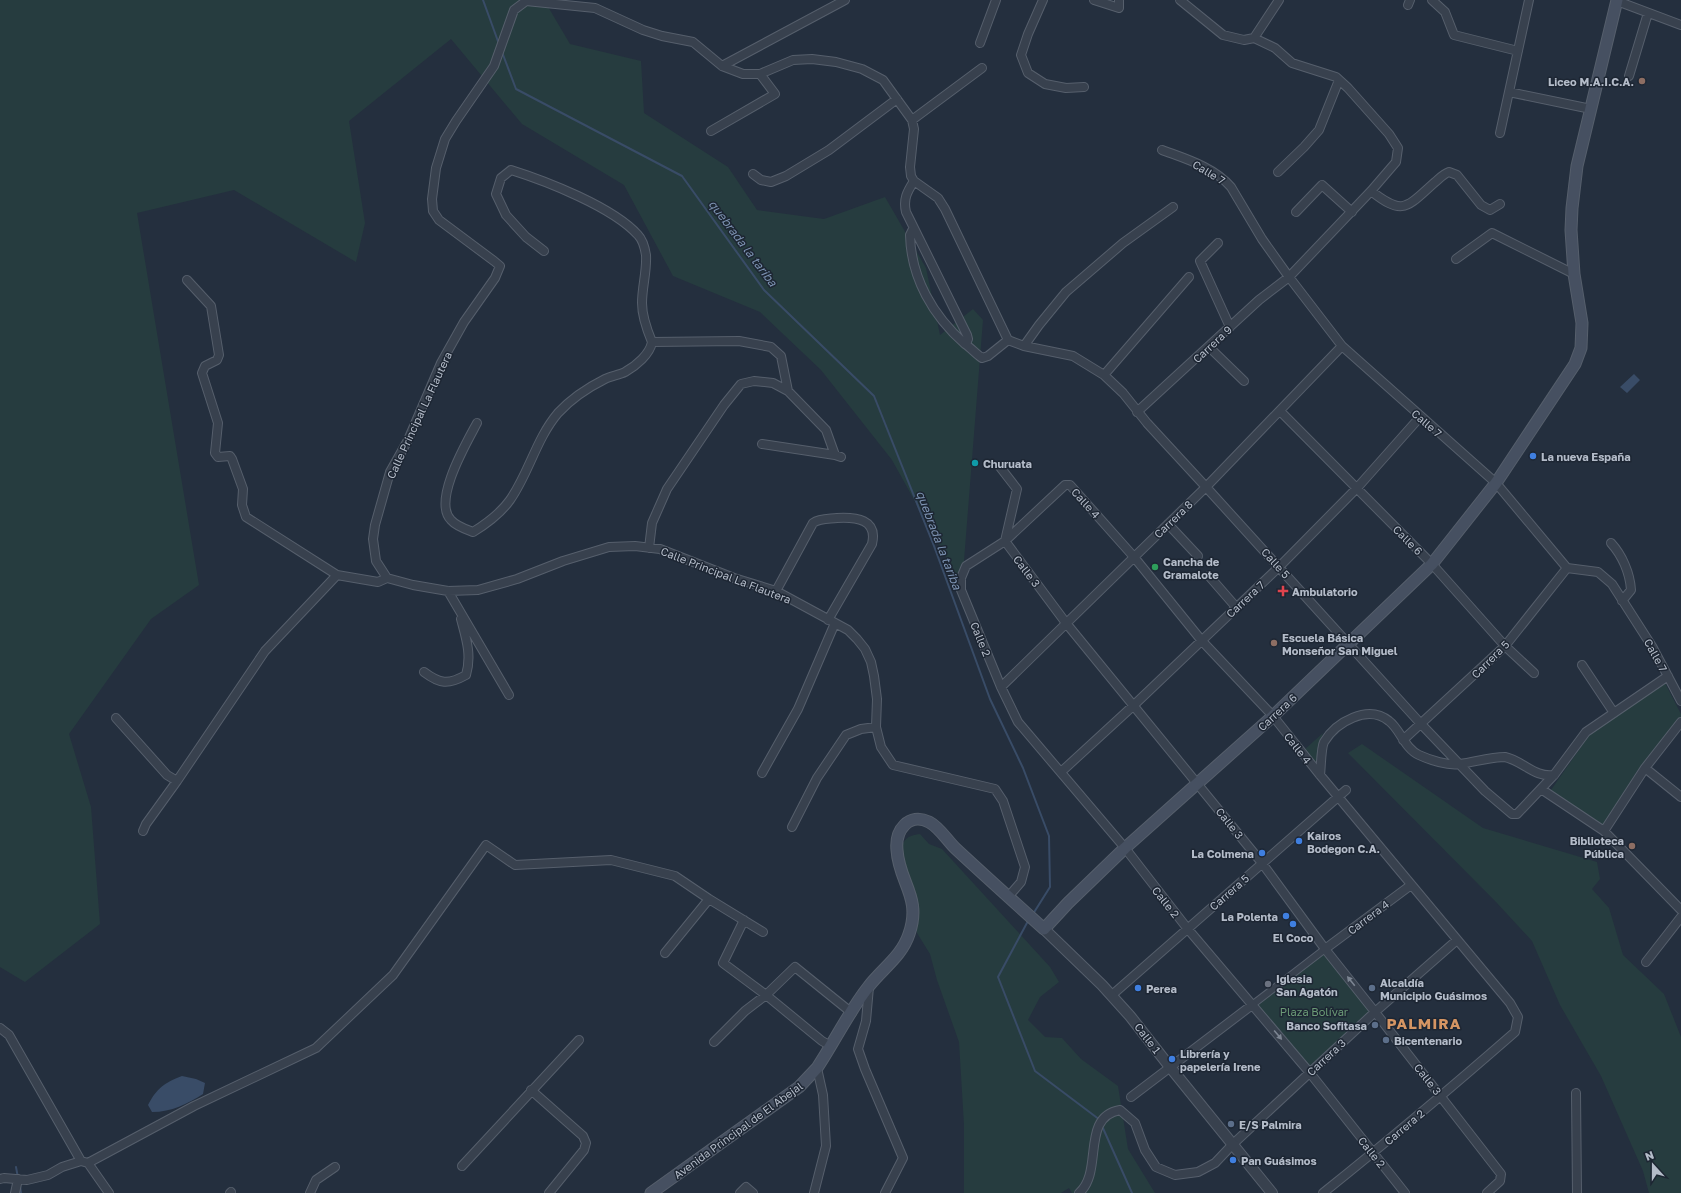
<svg xmlns="http://www.w3.org/2000/svg" width="1681" height="1193" font-family="'Golos Text',sans-serif">
  <style>
    .green { fill: #263c3f }
    .water { fill: #394c67 }
    .lines { fill: none; stroke-linecap: round; stroke-linejoin: round }
    .stream { stroke: #394c67; stroke-width: 2 }
    .pedestrian-casing { stroke: #565f6c; stroke-width: 8 }
    .minor-casing { stroke: #565f6c; stroke-width: 10 }
    .tertiary-casing { stroke: #565f6c; stroke-width: 12 }
    .secondary-casing { stroke: #565f6c; stroke-width: 13 }
    .pedestrian { stroke: #38414e; stroke-width: 6 }
    .minor { stroke: #38414e; stroke-width: 8 }
    .tertiary { stroke: #38414e; stroke-width: 10 }
    .secondary { stroke: #465061; stroke-width: 11 }
    .oneway { fill: #7c8592 }
    .education-dot { fill: #8d6e63; stroke: #1d2633; stroke-width: 1.5 }
    .shop-dot { fill: #3f7fe0; stroke: #1d2633; stroke-width: 1.5 }
    .culture-dot { fill: #0f9aa8; stroke: #1d2633; stroke-width: 1.5 }
    .leisure-dot { fill: #2e9e5b; stroke: #1d2633; stroke-width: 1.5 }
    .health-dot { fill: #e0444e; stroke: #1d2633; stroke-width: 1.5 }
    .worship-dot { fill: #6b7280; stroke: #1d2633; stroke-width: 1.5 }
    .service-dot { fill: #5c6f8a; stroke: #1d2633; stroke-width: 1.5 }
    .labels { text-anchor: middle; dominant-baseline: central; stroke-width: 3; stroke-linejoin: round; paint-order: stroke }
    .poi-label { font-size: 11px; font-weight: bold; fill: #b4bcc9; stroke: #1d2633; text-anchor: start }
    .street-label { font-size: 11px; fill: #b4bcc9; stroke: #1d2633 }
    .park-label { font-size: 11px; fill: #6b9a76; stroke: #1d2633 }
    .water-label { font-size: 12px; font-style: italic; fill: #7c92b1; stroke: #1d2633 }
    .district-label { font-size: 15px; font-weight: bold; letter-spacing: 1px; fill: #d59563; stroke: #1d2633 }
  </style>
  <rect width="100%" height="100%" fill="#242f3e"/>
  <!-- green -->
  <path class="green" d="M0 0H544L570 44 641 61 644 113 728 167 757 210 824 219 885 197 926 268 940 335 973 309 983 320 962 586 892 460 821 370 760 312 673 276 624 185 522 124 451 39 349 121 365 223 356 262 234 190 137 213 199 585 151 619 69 734 91 807 100 924 25 982 0 967Z
    M1665 683 1681 714V717L1637 771 1605 826 1551 790 1590 734Z
    M1323 733 1318 750V767L1304 750Z
    M1362 744 1483 828 1597 862 1600 879 1592 889 1609 908 1623 955 1664 994 1681 1037V1193H1649L1643 1171 1601 1076 1560 1005 1532 941 1496 902 1348 753Z
    M920 834 929 844 942 849 1050 967 1059 982 1040 997 1028 1020 1045 1037 1062 1038 1081 1059 1118 1086 1128 1149 1155 1193H1072L1069 1188 1061 1193H964V1125L959 1042 937 980 930 954 917 933V900L900 849C906 837 908 836 920 834Z
    M1325 949 1375 1012 1310 1073 1252 1005Z"/>
  <!-- water -->
  <path class="water" d="M1634 374 1640 380 1627 393 1620 387Z
    M182 1076 196 1079 205 1083 203 1094C187 1104 172 1112 152 1112L148 1105C157 1088 164 1083 182 1076Z"/>
  <g class="lines">
    <!-- stream -->
    <path class="stream" d="M483 0 499 44
      M502 52 516 89 682 176 764 290 874 396 934 546 990 699 1023 768 1049 836 1050 887 1033 914
      M1028 921 998 977 1035 1071 1100 1120
      M1102 1126 1132 1193
      M16 1167 18 1178
      M20 1186 21 1193"/>
    <!-- pedestrian casing -->
    <g class="pedestrian-casing">
      <path id="pedestrian" d="M1252 1005 1325 949"/>
    </g>
    <!-- minor casing -->
    <g class="minor-casing">
      <path id="minor" d="M1043 0 1028 34 1021 55 1028 73 1045 84 1066 88 1084 87
        M1094 0 1119 8V0
        M1432 0 1445 12 1454 35 1518 51
        M1617 1 1681 25
        M1408 5 1410 0
        M1254 38 1279 0
        M980 43 996 0
        M722 66 845 0
        M1629 76 1648 13
        M1509 92 1591 109
        M912 120 982 68
        M711 131 775 94 760 74
        M1500 133 1529 0
        M1162 150C1186 159 1214 167 1231 187L1262 239 1289 277 1342 346 1496 483 1567 568 1598 572 1612 584 1653 648 1681 701
        M1278 172 1304 147 1319 130 1339 80
        M753 174 761 180 771 182 786 176 829 150 897 99
        M914 181C907 192 903 199 906 212L967 335 968 339 966 344
        M1371 191C1403 216 1406 208 1434 183 1439 179 1443 174 1449 172L1457 175 1481 205 1490 210 1500 204
        M1296 212 1322 185 1352 212
        M913 229 910 235C911 278 933 316 965 344 971 348 976 354 982 358L988 356 1008 340
        M1218 243 1200 261 1230 327
        M544 251 526 237 506 215 496 194 501 178 511 170C546 181 613 207 638 235 642 239 645 249 646 255 647 271 642 287 642 303 642 316 647 330 652 342
        M1456 259 1492 233 1574 274
        M187 280 211 306 219 355 217 360 205 366 202 373 218 423 215 453 218 457 230 456 232 459 243 489 242 505 246 517 337 575 378 582 387 578
        M1024 346 1039 325 1066 292 1123 243 1173 207
        M1209 347 1244 381
        M1104 375 1189 277
        M1280 411 1432 564 1505 646 1534 673
        M1137 412 1259 300 1289 277 1371 191 1396 162 1398 148 1389 134 1348 88 1336 77 1292 63 1275 48 1254 38 1244 40 1223 35 1180 0
        M477 423C467 442 432 501 451 520 456 526 465 529 473 532 486 524 500 514 510 500 529 473 536 439 558 413 570 400 589 387 605 379 611 376 619 375 625 372 636 366 650 354 652 342L739 341 771 347 781 356 788 391 826 430 835 455 841 457
        M762 444 835 455
        M1000 467 1017 489 1005 541 1066 623 1262 863 1325 949 1375 1012 1501 1174 1500 1181 1487 1193
        M1168 524 1198 556
        M1611 543C1622 555 1630 573 1631 590L1622 601
        M649 548 652 523 667 489 724 405 741 384 754 381 773 383 788 391
        M1209 576 1236 607
        M448 591 509 695
        M776 591 813 523C820 518 829 519 837 518 856 517 878 519 872 544L828 620
        M1582 665 1614 713
        M424 672C440 684 448 685 466 675 472 655 466 638 461 619
        M1001 687 1206 487 1342 346
        M116 718 167 775 177 781
        M1403 740 1505 646 1567 568
        M1645 768 1681 797
        M1061 772 1134 705 1279 567 1357 488 1420 417
        M762 773 798 709 835 623
        M1320 775C1321 767 1321 748 1324 742 1336 722 1368 704 1389 721 1400 729 1405 749 1419 755 1430 760 1448 766 1460 764 1475 762 1490 757 1505 757 1523 761 1535 778 1554 775
        M1541 789 1604 831 1681 910
        M792 827 817 778 846 735 861 729 876 727
        M143 831 146 824 177 781 265 651 337 575
        M1604 831 1645 768 1681 722
        M1008 897 1021 882 1025 867 1003 801 995 789 893 765 881 747 876 727 877 699 874 676 871 662 865 649 857 639 848 630 776 591 734 578 660 549 635 546 609 547 563 561 517 579 478 590 448 591 413 585 387 578 376 561 373 539 375 525 390 472 408 440 441 363 464 322 495 278 500 266 494 261 439 220 433 211 432 199 436 168 445 139 456 121 494 66 514 10 526 1 595 8 643 30 662 36 693 42 722 66 743 74H760L793 60 812 59 836 62 862 69 883 80 912 120 914 129 910 167 911 176 914 181 938 198 945 209 1008 340 1024 346 1073 356 1104 375 1123 393 1147 423 1206 487 1421 724 1485 791 1512 814H1517L1554 775 1586 732 1668 676
        M744 920 723 963 766 995 822 1041 831 1046
        M1325 949 1411 885
        M665 953 709 899
        M1646 962 1681 917
        M869 987 866 1021 858 1049 865 1069 903 1158 885 1193
        M1112 995 1346 790
        M0 1028 9 1035 81 1161
        M714 1042 745 1011 766 995 795 967 852 1013
        M531 1090 583 1136 586 1143 584 1150 549 1193
        M1576 1093 1577 1193
        M1131 1097 1252 1005
        M88 1163 194 1106 316 1048 393 975 486 845 515 865 611 860 675 876 709 899 763 932
        M462 1166 579 1040
        M0 1179 4 1178 27 1180 48 1175 62 1167 81 1161 88 1163 109 1193
        M15 1193 18 1179
        M230 1193 231 1192
        M310 1193 316 1180 335 1167
        M740 1193 746 1187 753 1193
        M814 1193 826 1146 823 1095 817 1068
        M1079 1193C1104 1172 1080 1117 1120 1110L1135 1123 1145 1150 1156 1167 1175 1175 1198 1172 1215 1163 1233 1144 1375 1012 1457 940
        M1323 1193C1388 1141 1452 1087 1515 1032L1518 1017 1510 1003 1320 775 1273 716 1202 641 1134 557 1070 485H1065L1005 541 966 566 961 578V590L1001 687 1018 722 1125 848 1187 928 1310 1073 1405 1193"/>
    </g>
    <!-- tertiary casing -->
    <g class="tertiary-casing">
      <path id="tertiary" d="M1044 929 1102 985 1130 1016 1170 1067 1272 1193"/>
    </g>
    <!-- secondary casing -->
    <g class="secondary-casing">
      <path id="secondary" d="M651 1193 799 1087 817 1068C835 1041 849 1011 869 986 882 969 902 956 909 934 922 897 899 883 897 850 895 830 909 812 929 822 939 827 947 840 955 848 984 875 1014 902 1044 929L1068 903 1125 848 1273 716 1432 564 1496 483 1575 364 1581 348 1582 323 1574 274 1571 230 1572 208 1577 166 1617 0"/>
    </g>
    <!-- pedestrian -->
    <use href="#pedestrian" class="pedestrian"/>
    <!-- minor -->
    <use href="#minor" class="minor"/>
    <!-- tertiary -->
    <use href="#tertiary" class="tertiary"/>
    <!-- secondary -->
    <use href="#secondary" class="secondary"/>
  </g>
  <!-- one-way arrows -->
  <defs><path id="oneway-solid" d="M-6-.8H1V-3.2L6.5 0L1 3.2V.8H-6Z"/></defs>
  <g class="oneway">
    <use href="#oneway-solid" transform="translate(1351 981) rotate(-129)"/>
    <use href="#oneway-solid" transform="translate(1278 1035) rotate(50)"/>
  </g>
  <!-- markers -->
  <g class="education-dot">
    <circle cx="1642" cy="81" r="4"/>
    <circle cx="1274" cy="643" r="4"/>
    <circle cx="1632" cy="846" r="4"/>
  </g>
  <g class="shop-dot">
    <circle cx="1533" cy="456" r="4"/>
    <circle cx="1299" cy="841" r="4"/>
    <circle cx="1262" cy="853" r="4"/>
    <circle cx="1286" cy="916" r="4"/>
    <circle cx="1293" cy="924" r="4"/>
    <circle cx="1138" cy="988" r="4"/>
    <circle cx="1172" cy="1059" r="4"/>
    <circle cx="1233" cy="1160" r="4"/>
  </g>
  <circle class="culture-dot" cx="975" cy="463" r="4"/>
  <circle class="leisure-dot" cx="1155" cy="567" r="4"/>
  <path class="health-dot" d="M1281 585h4v4h4v4h-4v4h-4v-4h-4v-4h4z"/>
  <circle class="worship-dot" cx="1268" cy="984" r="4"/>
  <g class="service-dot">
    <circle cx="1372" cy="988" r="4"/>
    <circle cx="1375" cy="1025" r="4"/>
    <circle cx="1386" cy="1040" r="4"/>
    <circle cx="1231" cy="1124" r="4"/>
  </g>
  <g class="labels">
    <!-- poi labels -->
    <g class="poi-label">
      <text x="1634" y="81" text-anchor="end">Liceo M.A.I.C.A.</text>
      <text x="1541" y="456">La nueva España</text>
      <text x="983" y="463">Churuata</text>
      <text x="1163" y="561">Cancha de<tspan x="1163" dy="13">Gramalote</tspan></text>
      <text x="1292" y="591">Ambulatorio</text>
      <text x="1282" y="637">Escuela Básica<tspan x="1282" dy="13">Monseñor San Miguel</tspan></text>
      <text x="1307" y="835">Kairos<tspan x="1307" dy="13">Bodegon C.A.</tspan></text>
      <text x="1624" y="840" text-anchor="end">Biblioteca<tspan x="1624" dy="13">Pública</tspan></text>
      <text x="1254" y="853" text-anchor="end">La Colmena</text>
      <text x="1278" y="916" text-anchor="end">La Polenta</text>
      <text x="1293" y="937" text-anchor="middle">El Coco</text>
      <text x="1276" y="978">Iglesia<tspan x="1276" dy="13">San Agatón</tspan></text>
      <text x="1380" y="982">Alcaldía<tspan x="1380" dy="13">Municipio Guásimos</tspan></text>
      <text x="1146" y="988">Perea</text>
      <text x="1367" y="1025" text-anchor="end">Banco Sofitasa</text>
      <text x="1394" y="1040">Bicentenario</text>
      <text x="1180" y="1053">Librería y<tspan x="1180" dy="13">papelería Irene</tspan></text>
      <text x="1239" y="1124">E/S Palmira</text>
      <text x="1241" y="1160">Pan Guásimos</text>
    </g>
    <!-- street labels -->
    <g class="street-label">
      <text transform="translate(1209 172) rotate(31)">Calle 7</text>
      <text transform="translate(1212 344) rotate(-43)">Carrera 9</text>
      <text transform="translate(419 415) rotate(-65)">Calle Principal La Flautera</text>
      <text transform="translate(1427 423) rotate(41)">Calle 7</text>
      <text transform="translate(1086 503) rotate(48)">Calle 4</text>
      <text transform="translate(1173 519) rotate(-44)">Carrera 8</text>
      <text transform="translate(1408 540) rotate(45)">Calle 6</text>
      <text transform="translate(1276 563) rotate(48)">Calle 5</text>
      <text transform="translate(1027 571) rotate(53)">Calle 3</text>
      <text transform="translate(726 575) rotate(21)">Calle Principal La Flautera</text>
      <text transform="translate(1245 599) rotate(-43)">Carrera 7</text>
      <text transform="translate(981 639) rotate(68)">Calle 2</text>
      <text transform="translate(1656 655) rotate(61)">Calle 7</text>
      <text transform="translate(1490 659) rotate(-45)">Carrera 5</text>
      <text transform="translate(1277 712) rotate(-43)">Carrera 6</text>
      <text transform="translate(1298 748) rotate(52)">Calle 4</text>
      <text transform="translate(1230 823) rotate(51)">Calle 3</text>
      <text transform="translate(1229 892) rotate(-41)">Carrera 5</text>
      <text transform="translate(1166 902) rotate(52)">Calle 2</text>
      <text transform="translate(1368 917) rotate(-37)">Carrera 4</text>
      <text transform="translate(1148 1038) rotate(53)">Calle 1</text>
      <text transform="translate(1326 1057) rotate(-43)">Carrera 3</text>
      <text transform="translate(1428 1079) rotate(52)">Calle 3</text>
      <text transform="translate(1404 1127) rotate(-40)">Carrera 2</text>
      <text transform="translate(738 1130) rotate(-36)">Avenida Principal de El Abejal</text>
      <text transform="translate(1372 1152) rotate(51)">Calle 2</text>
    </g>
    <!-- park labels -->
    <g class="park-label">
      <text x="1314" y="1011">Plaza Bolívar</text>
    </g>
    <!-- water labels -->
    <g class="water-label">
      <text transform="translate(743 243) rotate(53)">quebrada la tariba</text>
      <text transform="translate(939 540) rotate(69)">quebrada la tariba</text>
    </g>
    <!-- district labels -->
    <g class="district-label">
      <text x="1424" y="1023">PALMIRA</text>
    </g>
  </g>
  <!-- north arrow -->
  <g transform="translate(1653 1165) rotate(339)" stroke="#1d2633" stroke-width="3" paint-order="stroke">
  <path d="M0-3L7 15L0 10L-7 15Z" fill="#b4bcc9"/>
  <text y="-6" font-size="11" font-weight="bold" text-anchor="middle" fill="#b4bcc9">N</text>
  </g>
</svg>
